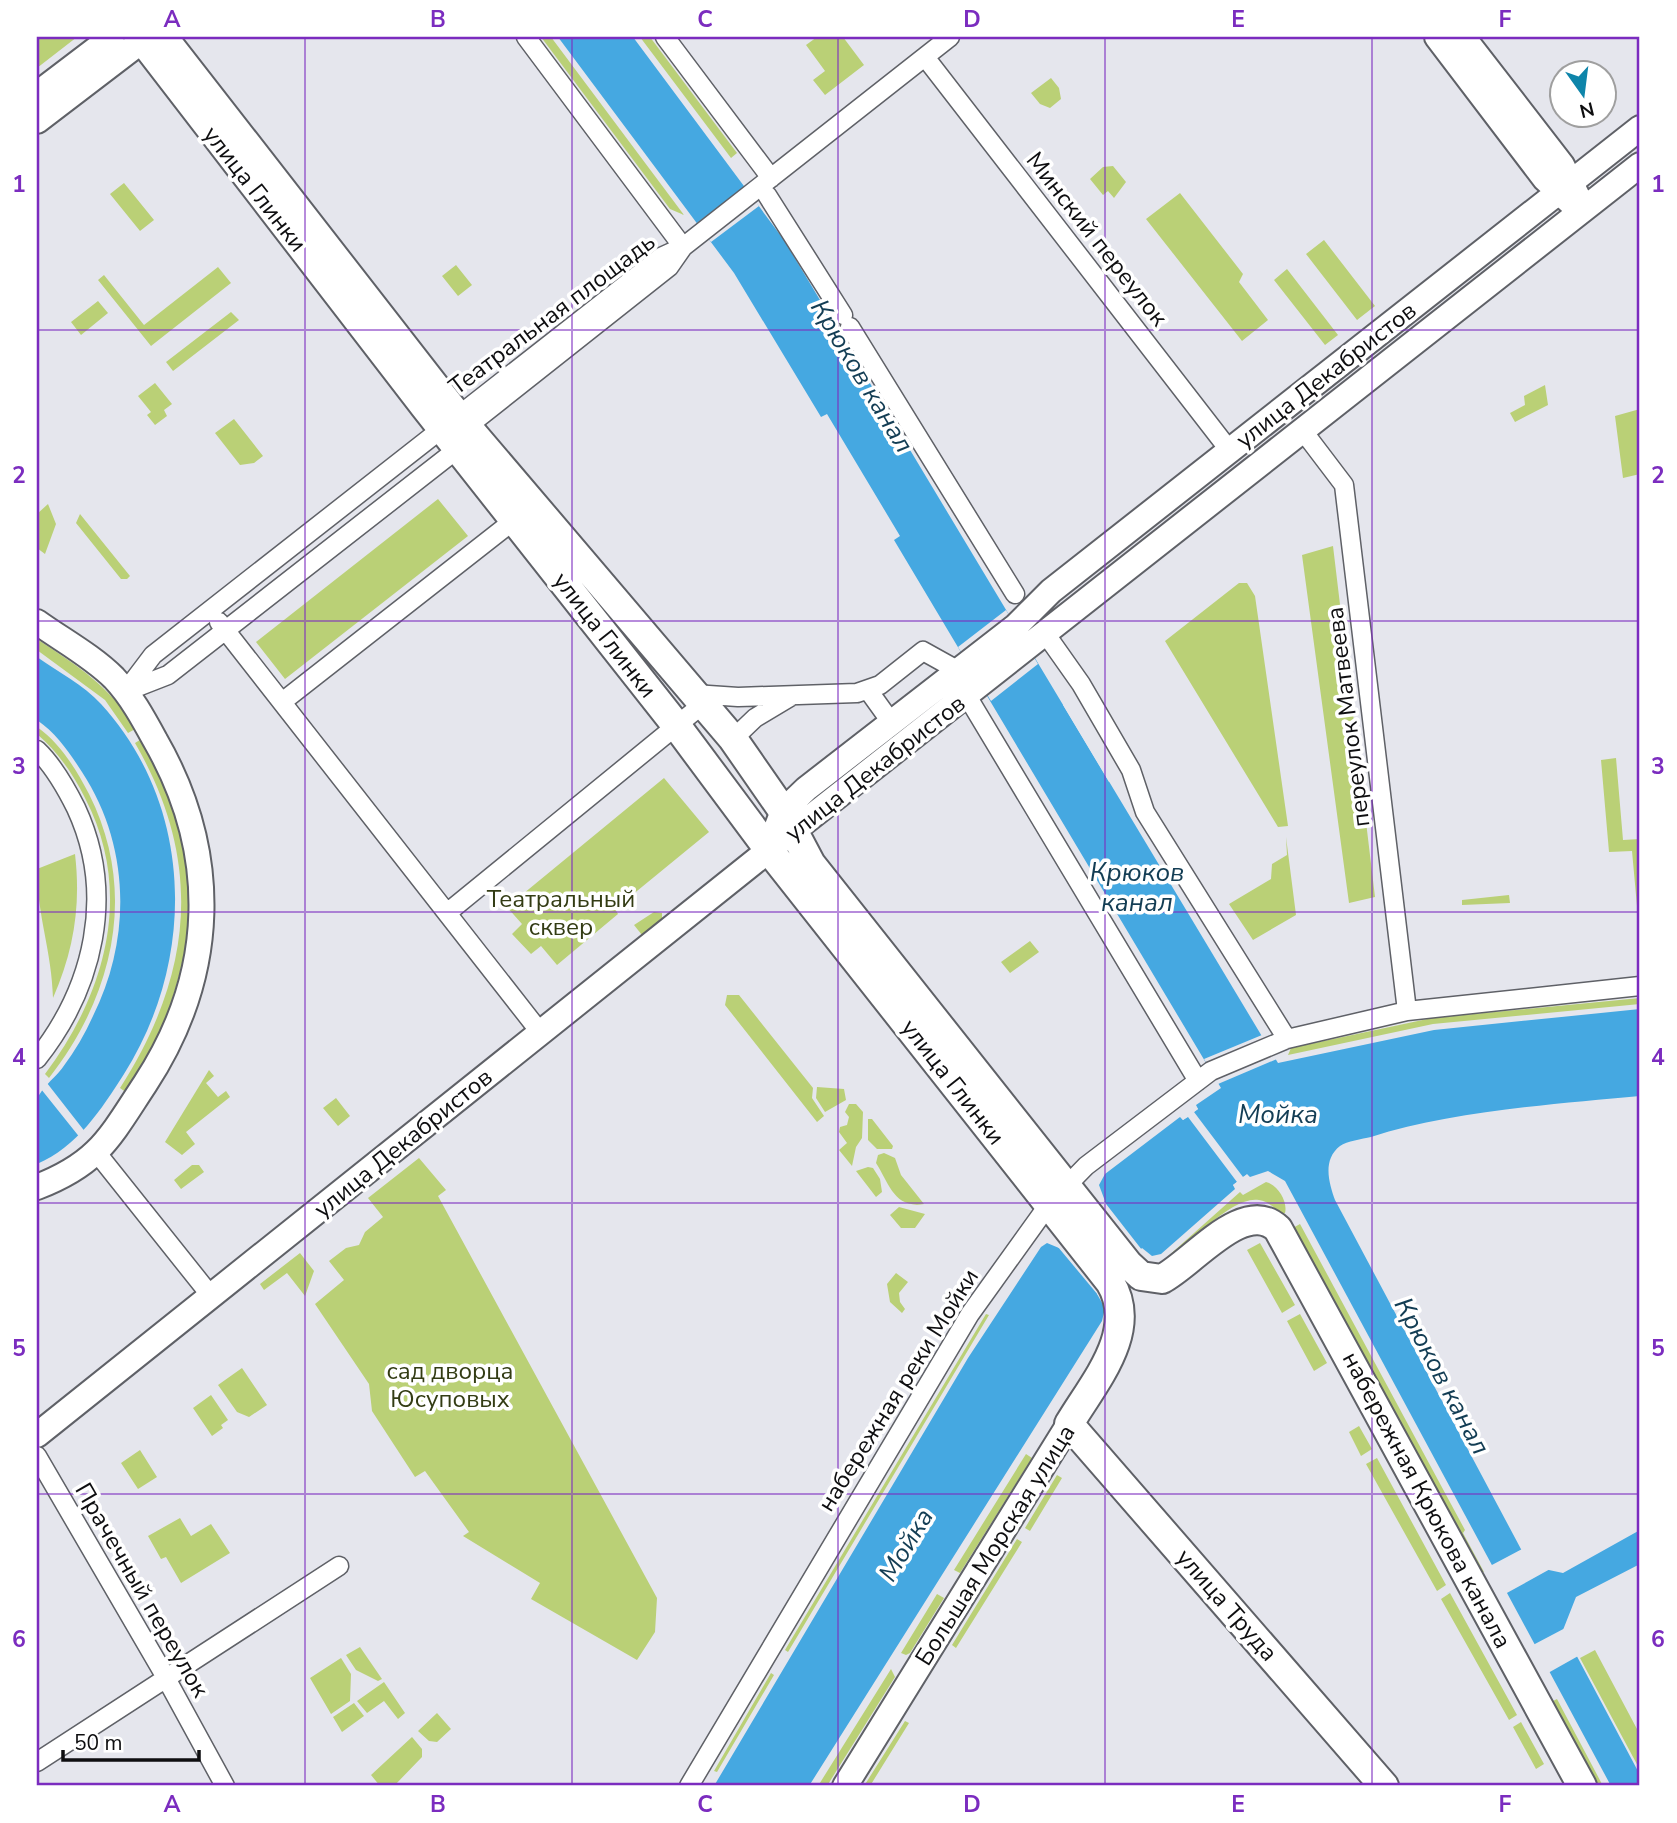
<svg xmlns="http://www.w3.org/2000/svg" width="1677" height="1823" font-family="'Nunito Sans',sans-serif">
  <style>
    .green { fill: #bad076 }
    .water { fill: #45a8e1 }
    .pier { fill: #e5e6ed }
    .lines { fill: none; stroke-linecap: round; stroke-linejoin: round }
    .street-casing { stroke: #5f6167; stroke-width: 21 }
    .secondary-casing { stroke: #5f6167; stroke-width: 28 }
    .primary-casing { stroke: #5f6167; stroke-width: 32 }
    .street { stroke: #fff; stroke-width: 18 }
    .secondary { stroke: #fff; stroke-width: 24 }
    .primary { stroke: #fff; stroke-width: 28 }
    .grid { fill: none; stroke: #7b2cbf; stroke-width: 2; stroke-opacity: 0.55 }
    .labels { text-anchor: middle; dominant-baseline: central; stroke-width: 7; stroke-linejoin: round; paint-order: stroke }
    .street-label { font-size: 24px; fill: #0e0e10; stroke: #fff }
    .park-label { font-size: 24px; fill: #333c14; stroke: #fff }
    .water-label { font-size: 26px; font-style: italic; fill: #133d54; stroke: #fff }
    .neatline { fill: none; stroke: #7b2cbf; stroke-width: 2.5 }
    .grid-label { font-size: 23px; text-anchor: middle; font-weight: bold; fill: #7b2cbf }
  </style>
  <rect width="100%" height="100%" fill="#e5e6ed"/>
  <!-- green -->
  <path class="green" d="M37 37H77L37 68Z
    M541 37H551L684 215 670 209Z
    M640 37H650L737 153 731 158Z
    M817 37H843L864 65 825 95 813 80 825 71 806 45Z
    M1051 78 1059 88 1061 99 1050 108 1040 104 1031 93Z
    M1113 166 1126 182 1114 198 1108 191 1103 195 1090 179 1103 167Z
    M124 183 154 220 140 231 110 194Z
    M1180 193 1243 274 1239 282 1268 320 1242 341 1146 219Z
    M1324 240 1375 306 1357 320 1306 254Z
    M456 265 472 285 458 296 442 276Z
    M218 267 231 283 151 346 98 280 104 275 144 325Z
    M1287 269 1338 335 1325 345 1274 280Z
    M98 301 108 313 81 335 71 322Z
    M231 312 239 320 173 371 166 362Z
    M155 383 172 404 164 410 167 416 155 425 147 415 151 412 138 396Z
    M1545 385 1548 405 1515 422 1510 413 1525 405 1524 396Z
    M1640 409V474L1623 478 1615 416Z
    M234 419 263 456 254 463 240 465 215 433Z
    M438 499 468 536 285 679 256 642Z
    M48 504 56 524 45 554 37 548V514Z
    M80 514 130 576 127 579H121L76 523Z
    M1333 546 1375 897 1349 903 1302 555Z
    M1239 583H1247L1255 596 1288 826 1278 827 1165 641Z
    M37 639C82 669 105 683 137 728L128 733 105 700 37 650Z
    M37 727C60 743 76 769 89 794 138 891 114 995 49 1078L45 1074C106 993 134 892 85 798 73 774 58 752 37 734Z
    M143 738C151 755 162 773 169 791 209 899 186 998 127 1093L120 1088C193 974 204 862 135 743Z
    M1616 758 1623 840 1640 839V939L1632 851 1609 852 1601 760Z
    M664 778 709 832 615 909 618 914 557 965 541 946 531 954 512 934 522 924 507 907Z
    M1286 837 1296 915 1253 940 1229 904 1271 879 1272 864 1287 855Z
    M75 854C81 905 74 950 53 998 52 952 37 915 37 869Z
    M1509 895 1510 903 1462 905V900Z
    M654 912 662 913V919L642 935 634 925Z
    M1030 941 1039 952 1010 973 1001 962Z
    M727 995H739L813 1088 812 1098 824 1116 817 1122 725 1005Z
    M1640 998V1004L1433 1024 1288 1055 1291 1048 1432 1018Z
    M209 1070 214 1076 206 1083 218 1097 226 1091 230 1097 186 1132 195 1144 182 1155 165 1142Z
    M817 1087 844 1089 846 1100 825 1112 816 1098Z
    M336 1098 350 1116 338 1126 323 1108Z
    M849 1104H856L863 1112 862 1138 856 1147 852 1166 839 1150 847 1143 839 1132 840 1127 847 1125 849 1117 845 1112Z
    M868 1119H872L893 1146 892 1149H877L868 1140Z
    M884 1153 895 1158 901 1175 924 1204C894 1209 889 1183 876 1163L878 1155Z
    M419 1158 446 1190 438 1196 657 1598 655 1632 637 1660 531 1599 540 1583 463 1536 469 1532 425 1471 415 1477 372 1411 369 1384 315 1304 344 1280 329 1261 346 1248 359 1245 365 1232 383 1217 368 1198Z
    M192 1165H199L204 1172 181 1189 174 1180Z
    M868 1167 873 1168 880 1179 882 1192 876 1197 856 1171Z
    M1266 1182C1278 1185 1288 1202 1285 1213L1282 1214C1275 1209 1268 1201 1259 1200 1233 1195 1188 1244 1169 1261L1166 1258 1240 1192 1243 1195Z
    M899 1207 925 1214 915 1228H901L890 1215Z
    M1300 1224 1465 1530 1463 1533 1484 1572 1479 1571 1291 1229Z
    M1260 1243 1295 1305 1282 1313 1247 1250Z
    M300 1253 314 1271 305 1296 287 1273 264 1290 260 1284Z
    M896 1273 908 1282 899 1293 900 1302 905 1309 902 1313 890 1302 887 1284Z
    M986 1314 989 1315 788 1652 785 1650Z
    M1300 1314 1327 1363 1314 1371 1287 1321Z
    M242 1368 267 1405 249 1417 237 1412 218 1385Z
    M211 1395 228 1420 221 1425 223 1428 212 1436 193 1408Z
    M1359 1426 1372 1449 1361 1456 1349 1432Z
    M140 1450 157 1477 138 1489 121 1463Z
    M1026 1454 1032 1458 960 1573 954 1570Z
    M1377 1458 1446 1585 1437 1591 1366 1464Z
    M1057 1475 1062 1478 1030 1531 1025 1528Z
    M180 1518 191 1536 211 1524 230 1553 181 1583 166 1557 161 1559 148 1536Z
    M1017 1539 1022 1542 956 1648 952 1645Z
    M1450 1593 1517 1715 1509 1720 1441 1599Z
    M937 1594 944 1598 910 1653 906 1655 901 1653Z
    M360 1647 382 1679 378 1681 356 1670 346 1655Z
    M1595 1650 1637 1729 1640 1728V1770L1580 1658Z
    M341 1658 351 1674 350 1701 331 1714 310 1678Z
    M891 1669 895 1677 827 1786H818Z
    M771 1673 774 1675 717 1772 714 1771Z
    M1539 1675 1553 1701 1557 1699 1603 1786H1591L1538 1679Z
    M384 1682 405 1713 398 1719 384 1701 367 1713 357 1701Z
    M354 1703 364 1716 342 1732 333 1717Z
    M437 1713 451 1729 437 1742 429 1741 418 1731Z
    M905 1721 909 1723 870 1786H864Z
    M1521 1722 1544 1764 1536 1769 1513 1727Z
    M412 1737 422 1749V1757L394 1786H380L371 1775Z"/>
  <!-- water -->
  <path class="water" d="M558 37H633L784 240 1278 1063 1434 1030 1640 1009V1096C1556 1104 1451 1111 1371 1137 1362 1139 1347 1141 1340 1146 1322 1160 1329 1183 1335 1200L1530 1566 1563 1573 1640 1530V1564L1576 1597 1563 1630 1640 1775V1786H1611L1285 1181 1268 1171 1250 1177 1247 1174 1233 1185 1235 1189 1161 1254 1152 1256 1142 1248 1097 1294 1105 1308 1102 1321 809 1786H714L968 1358 1041 1247 1047 1243 1059 1248 1105 1201 1099 1185 1105 1174 1180 1117 1183 1120 1198 1109 1196 1105 1221 1088 894 540 900 536 827 414 821 417 734 273Z
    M37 657C58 672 84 685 101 704 195 807 196 960 124 1074 101 1110 77 1147 37 1164 37 1145 32 1118 37 1100 40 1089 57 1076 63 1067 75 1051 85 1034 93 1016 132 938 130 845 82 772 69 752 57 734 37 720Z"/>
  <!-- pier -->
  <path class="pier" d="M745 187 759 206 711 242 697 223Z
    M1006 610 1038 664 991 701 958 647Z
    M1065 704 1112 780 1111 781 1109 782 1063 705Z
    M1262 1035 1277 1059 1218 1084 1204 1059Z
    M47 1083 86 1133 81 1139 41 1089Z
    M1195 1105 1198 1109 1194 1112 1243 1177 1247 1175 1250 1179 1237 1186V1189L1233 1185 1237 1182 1188 1117 1183 1120 1180 1116Z
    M1103 1200 1142 1250 1098 1295 1058 1247Z
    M1524 1548 1532 1563 1552 1568 1505 1594 1490 1566Z
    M1569 1626 1567 1630 1580 1655 1548 1673 1533 1645Z"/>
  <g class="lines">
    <!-- street casing -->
    <g class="street-casing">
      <path id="street" d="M526 37 683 247
        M665 37 771 178
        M925 57 1230 451
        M767 195 843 315
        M850 327 1015 594
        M1303 431 1344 485 1407 1011
        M219 622 540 1032
        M1045 633 1081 684 1131 770 1145 812 1287 1039
        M868 690 891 722
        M127 691 168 675 446 458 458 449 468 426 669 267 683 247
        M125 692 153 655 661 257 683 247 950 37
        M694 694 738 697 857 693 880 685 923 651 959 671
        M967 696 1198 1081
        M282 702 522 514
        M733 739 755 718 790 697
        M37 750C54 766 66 788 76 808 116 894 94 987 37 1059
        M447 913 703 704
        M97 1153 211 1296
        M37 1456 161 1669 225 1786
        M37 1762 339 1566
        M689 1786 970 1314 1049 1204 1086 1166 1211 1071 1287 1039 1407 1011 1640 986"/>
    </g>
    <!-- secondary casing -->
    <g class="secondary-casing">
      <path id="secondary" d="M1437 37 1545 179 1570 202
        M1463 37 1562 165 1577 195
        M37 94 112 37
        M37 121 147 37
        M37 622C62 640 92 656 114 678 131 696 143 718 155 740 220 853 217 974 145 1084 110 1137 99 1163 37 1187
        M776 829 783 811 806 789 1016 626 1051 591 1640 128
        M37 1435 769 850 1640 165
        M845 1786 1069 1424"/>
    </g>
    <!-- primary casing -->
    <g class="primary-casing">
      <path id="primary" d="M140 37 425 407 676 725 769 850 1110 1282C1140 1331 1094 1382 1069 1424L1384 1786
        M163 37 458 416 733 739 783 811 811 864 1128 1264 1141 1276 1162 1279C1194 1262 1244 1197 1278 1229L1582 1786"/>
    </g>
    <!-- street -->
    <use href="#street" class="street"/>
    <!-- secondary -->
    <use href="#secondary" class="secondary"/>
    <!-- primary -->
    <use href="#primary" class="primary"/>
  </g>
  <!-- grid -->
  <path class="grid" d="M305 37V1786M572 37V1786M838 37V1786M1105 37V1786M1372 37V1786M37 330H1640M37 621H1640M37 912H1640M37 1203H1640M37 1494H1640"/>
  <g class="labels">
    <!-- street labels -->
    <g class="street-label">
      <text transform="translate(255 189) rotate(52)">улица Глинки</text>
      <text transform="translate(1097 239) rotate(52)">Минский переулок</text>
      <text transform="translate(552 314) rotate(-37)">Театральная площадь</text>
      <text transform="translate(1326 375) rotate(-38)">улица Декабристов</text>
      <text transform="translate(605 635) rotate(52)">улица Глинки</text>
      <text transform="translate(1348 717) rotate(-97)">переулок Матвеева</text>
      <text transform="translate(875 768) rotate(-38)">улица Декабристов</text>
      <text transform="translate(953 1082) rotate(52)">улица Глинки</text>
      <text transform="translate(403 1143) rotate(-39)">улица Декабристов</text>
      <text transform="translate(898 1390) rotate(-58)">набережная реки Мойки</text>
      <text transform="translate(1427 1500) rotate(62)">набережная Крюкова канала</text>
      <text transform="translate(995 1545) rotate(-58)">Большая Морская улица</text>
      <text transform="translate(142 1590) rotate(60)">Прачечный переулок</text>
      <text transform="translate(1227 1605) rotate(49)">улица Труда</text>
    </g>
    <!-- park labels -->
    <g class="park-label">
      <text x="561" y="899">Театральный<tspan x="561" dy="28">сквер</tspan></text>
      <text x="450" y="1371">сад дворца<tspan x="450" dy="28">Юсуповых</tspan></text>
    </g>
    <!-- water labels -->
    <g class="water-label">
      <text transform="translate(862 376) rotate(59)">Крюков канал</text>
      <text x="1137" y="872">Крюков<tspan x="1137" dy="30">канал</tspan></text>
      <text x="1278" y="1114">Мойка</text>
      <text transform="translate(1442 1376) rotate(62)">Крюков канал</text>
      <text transform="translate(906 1545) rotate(-59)">Мойка</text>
    </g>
  </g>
  <!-- border -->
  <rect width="1677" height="1823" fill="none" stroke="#ffffff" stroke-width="77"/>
  <!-- north arrow -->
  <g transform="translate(1583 94) rotate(166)"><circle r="33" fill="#ffffff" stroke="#9f9f9f" stroke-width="2"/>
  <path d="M0-5L12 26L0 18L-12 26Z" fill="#0e85aa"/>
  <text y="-10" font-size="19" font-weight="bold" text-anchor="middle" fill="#0e0e10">N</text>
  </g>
  <!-- scale -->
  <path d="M63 1750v10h136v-10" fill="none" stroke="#0e0e10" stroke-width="3.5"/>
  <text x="74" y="1750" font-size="21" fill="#0e0e10" stroke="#ffffff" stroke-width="5" paint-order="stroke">50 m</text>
  <rect x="38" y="38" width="1600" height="1746" class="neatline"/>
  <g class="grid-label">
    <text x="172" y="27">A</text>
    <text x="438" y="27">B</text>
    <text x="705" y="27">C</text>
    <text x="972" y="27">D</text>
    <text x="1238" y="27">E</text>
    <text x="1505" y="27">F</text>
    <text x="19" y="192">1</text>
    <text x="1658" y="192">1</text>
    <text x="19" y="483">2</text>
    <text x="1658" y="483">2</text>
    <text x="19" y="774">3</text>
    <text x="1658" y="774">3</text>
    <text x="19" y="1065">4</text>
    <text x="1658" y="1065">4</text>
    <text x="19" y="1356">5</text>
    <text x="1658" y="1356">5</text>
    <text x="19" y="1647">6</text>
    <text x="1658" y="1647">6</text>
    <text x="172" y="1812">A</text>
    <text x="438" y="1812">B</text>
    <text x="705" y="1812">C</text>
    <text x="972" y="1812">D</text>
    <text x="1238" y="1812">E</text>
    <text x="1505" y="1812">F</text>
  </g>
</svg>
